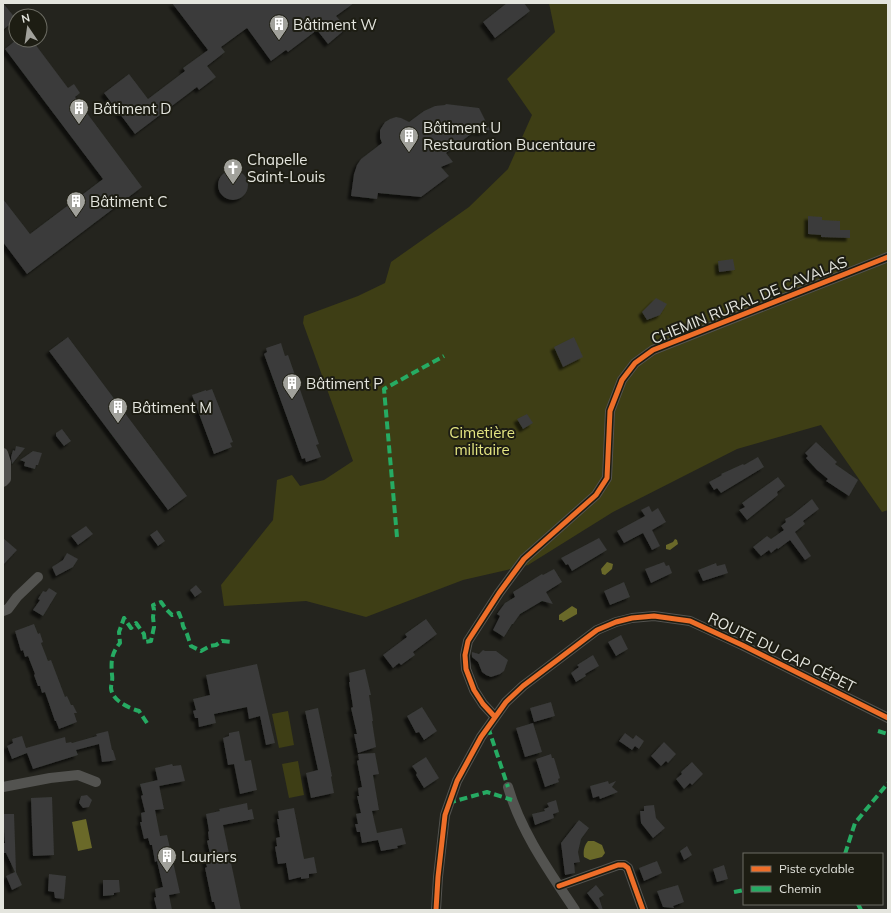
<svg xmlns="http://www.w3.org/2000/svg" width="891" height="913" font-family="Mulish,sans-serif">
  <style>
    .green { fill: #3e3e15 }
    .water { fill: #6a6929 }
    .building { fill: #3a3b3a; filter: url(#shadow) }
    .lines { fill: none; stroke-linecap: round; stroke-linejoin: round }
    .minor { stroke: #535350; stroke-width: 10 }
    .quiet { stroke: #26ab63; stroke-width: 4; stroke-dasharray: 8 4; stroke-linecap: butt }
    .cycleway-casing { stroke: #1d1d13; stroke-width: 8 }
    .cycleway { stroke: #ee6e29; stroke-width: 5 }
    .labels { text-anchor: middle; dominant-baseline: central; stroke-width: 4; stroke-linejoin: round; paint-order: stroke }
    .poi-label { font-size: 15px; fill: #e4e5de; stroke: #1d1d13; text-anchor: start }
    .street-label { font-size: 15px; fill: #e4e5de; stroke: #1d1d13 }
    .park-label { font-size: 15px; fill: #e4e582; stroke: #1d1d13 }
  </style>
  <defs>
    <filter id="shadow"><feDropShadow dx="-3.5" dy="3.5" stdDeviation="1" flood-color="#0009"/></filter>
  </defs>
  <rect width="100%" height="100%" fill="#24241e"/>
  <!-- green -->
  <path class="green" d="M549 3H888V510L882 512 821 425 737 449 613 512 528 565 463 580 366 617 306 601 224 606 221 585 273 520 277 480 292 475 300 486 324 480 353 461 303 323 304 316 358 296 385 283 391 262 469 207 508 169 532 115 507 79 555 32Z
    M288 711 294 745 279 748 272 714Z
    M298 761 304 795 289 798 282 764Z"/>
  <!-- water -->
  <path class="water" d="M675 539 677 540 678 544 670 550 666 549V545L673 542Z
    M607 562 613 564 612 569 605 575 602 574 601 569Z
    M572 606 577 609V614L563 622 562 620H559V615Z
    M86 819 92 848 78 851 72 822Z
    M588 841H594L602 845 605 853 602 857 590 860 584 857C583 851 584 846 588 841Z"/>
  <!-- building -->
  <path class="building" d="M3 3 16 19 3 30Z
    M172 3H354L336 16 347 28 328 44 317 30 288 52 286 50 271 61 247 28 221 47 225 52 207 66 216 77 199 90 197 87 135 134 104 93 129 74 148 99 185 71 183 68 208 50Z
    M507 3H524L530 11 495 38 483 22Z
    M16 40H32L68 88 74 84 80 93 75 97 142 187 27 274 3 242V199L30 234 103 179 5 49Z
    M446 104 479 108 490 130 481 132 475 131 446 153 453 162 441 167 449 176 421 197 378 193 377 199 351 196 354 174 357 165 361 159 382 143 380 138V130L385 122 390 119 396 117 401 118 409 122 424 111 435 106 445 105Z
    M218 185a15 15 0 1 1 30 0a15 15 0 1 1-30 0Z
    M808 216 822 217V220L840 221V230H850V238L821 237V235L808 234Z
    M733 259 735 270 719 272 718 261Z
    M656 298 667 304 660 315 647 320 642 312Z
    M68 337 187 496 168 510 49 351Z
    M574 337 583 357 563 367 554 347Z
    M281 343 285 356 288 355 319 444 316 445 321 457 306 462 305 458 302 459 264 354 267 352 266 348Z
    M212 389 233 442 230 443 232 447 214 454 192 395 206 390V391Z
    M527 414 533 423 523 429 517 419Z
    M62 429 71 441 64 446 56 436V433Z
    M816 442 837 462 835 464 858 480 849 496 826 481 828 479 817 470 806 458 808 456 805 453Z
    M16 446 25 448 12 464 11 457 13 450 15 451Z
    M33 451 42 453 38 465H36L35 469 24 466 25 462 20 460Z
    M758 457 764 467 721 493 717 488 714 490 709 482 722 475 721 474 743 464 744 465Z
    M778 477 785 486 777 492 778 495 747 520 739 510 745 507 742 503Z
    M812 499 819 509 803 521 805 524 795 532 811 556 805 560 790 540 778 549 777 548 771 553 769 550 761 556 753 547 767 536 771 539 784 530 781 526 786 522 785 519 791 516Z
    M649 506 652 512 658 508 666 522 652 530 660 546 652 550 643 533 624 543 617 531 645 516 641 510Z
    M86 526 93 534 78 545 71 536Z
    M157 530 165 541 158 546 150 535Z
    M3 538 17 550 3 565Z
    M599 538 607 550 572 571 568 564 566 565 561 558Z
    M67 553 78 559 73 567 56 576 52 567 63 560Z
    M664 562 666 566 669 565 672 573 651 583 645 569Z
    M716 563 717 566 725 564 728 573 703 581 698 570Z
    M554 569 562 582 546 592 553 604 542 601 520 614 513 624H512L504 637 493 630 500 616 497 614 505 603 515 597 513 592 542 574 543 575Z
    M624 582 630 597 610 605 604 591Z
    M196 585 202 592 195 597 190 590Z
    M49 588 57 593 43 616 33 610 40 600 38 599 43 591 46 592Z
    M426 619 437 634 413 652 415 655 401 665 399 663 393 668 383 655 407 637 405 634Z
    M34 624 38 634 40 633 43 642 41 643 48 661 51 660 65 697 67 696 71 705H73L77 713H74L77 722 59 729 56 721H55L45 692 42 693 40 686H38L34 675 35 674 28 656 25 657 23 650 21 651 15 631Z
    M621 635 628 649 616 656 608 642Z
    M483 650 485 651H496L508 660 504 671 500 674 491 677 486 675 482 672 478 662 472 657V652L479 654Z
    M593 655 599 666 585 674 586 676 576 682 571 673 579 667 577 665Z
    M257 664 275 743 266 745 260 716 249 719 247 707 214 714 216 723 199 727 198 718H195L193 711 196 710 193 699 210 695 206 675Z
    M365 669 371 695H369L373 721H372L376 747 358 753 354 734H357L351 708 353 707 349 682H350L349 673Z
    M551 702 555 716 534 722 530 708Z
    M422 707 437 731 424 740 419 732 416 733 407 716Z
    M318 708 332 776 331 777 334 793 311 798 306 773 318 770 305 711Z
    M533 723 542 752 525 757 516 728Z
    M108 731 112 750H113L116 760 111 761 102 762 99 744 76 750 78 755 33 769 27 753 12 759 7 746 13 743 12 739 22 736 26 748 65 737 66 743 71 742 72 743 97 736 96 734Z
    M239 731 245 761 251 760 257 790 240 794 234 764 228 765 223 738 229 736V733Z
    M625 733 633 739 636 735 644 741 639 749 635 746 632 750 619 741Z
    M664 742 676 754 668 763 666 761 661 766 651 756Z
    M375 753 379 774 373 775 379 810 372 811 377 833 402 828 406 844 397 846 398 848 381 851 378 840 362 843 360 832H357L355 824H358L356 814 361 813 357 796H359L358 788 362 787 357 761 359 760 358 754Z
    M551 754 552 758H554L560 778 558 779 559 782 545 787 536 759Z
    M426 757 439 778 424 788 416 775 417 773 412 766Z
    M692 762 703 774 692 785 690 783 684 789 676 779 682 774 681 772Z
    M172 764 173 766 181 765 185 781 159 786 155 768Z
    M158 780 164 809 155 810 160 836 167 835 180 893 169 895 172 910H157L154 898 156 897 155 889 163 887 157 861 155 862 152 845H150L148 838 144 839 140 822H142L141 813 145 812 141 796 143 795 140 784Z
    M608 781 609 784 616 781 612 787 618 792 600 799 599 796 593 798 590 786Z
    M87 795 92 800 89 807 83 808 79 803 81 796Z
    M52 797 54 855 33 856 31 798Z
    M556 800 559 812 553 814 554 818 535 825 532 814 545 811 544 809 549 807 547 803Z
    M247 803 248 810 252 809 254 819 223 825 241 910H216L214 902H212L205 868 207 867 205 859 211 858 207 841 209 840 208 832 209 831 206 814 220 811 219 809Z
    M654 805 656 818 665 828 653 838 641 823 640 811H644V806Z
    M294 808 304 859 314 857 317 873 309 874V878L301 879V877L289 880 286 863 278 864 275 847 277 846 276 838 280 837 277 819H279L278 811Z
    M3 814H14L16 872 22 885 12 890 6 876 15 872 6 853H3V843H5Z
    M579 820 589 828 581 839 578 852 580 862 574 863 575 873 565 875 561 843Z
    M687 846 692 855 684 860 680 851Z
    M657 861 662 873 644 881 639 868Z
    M724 865 728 879 717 882 713 869Z
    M49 874 66 876 64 899 55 898 54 892 48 891Z
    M103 880H119L120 892 114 893V895L103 896Z
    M596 885 604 895 599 898 603 910H600L587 893Z
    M678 885 684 902 673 906 674 908 663 907 657 891Z"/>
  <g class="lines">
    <!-- minor -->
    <path class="minor" d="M3 453 6 462V479L3 482
      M3 611 8 609 17 597 38 577
      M495 717 483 704 474 690 466 669 465 655 468 641 499 593 524 559 596 495 607 478 610 411 622 380 635 363 653 350 888 257
      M3 787 50 778 78 775 96 782
      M508 787C521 832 549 871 575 910
      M559 886 618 865H624L628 868 643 910
      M436 910 438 877 445 815 457 781 481 737 506 702 523 686 597 630 616 622 632 618 654 616 690 621 742 645 888 718"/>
    <!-- quiet -->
    <path class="quiet" d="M397 537 384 389 444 356
      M147 723 139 711C129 708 112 701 111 688 111 684 113 680 112 675 111 661 111 654 120 643L119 632 124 618 131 628 136 623 144 634 145 642 151 641 154 627 153 617 154 610 153 605 161 602 166 609 172 615 179 613 182 621 183 626 187 634 191 646 201 651 210 646 216 645 222 641 232 642
      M488 727 508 787
      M878 731 888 734
      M448 803 487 792 512 800
      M845 854 855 823 888 783
      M734 892 744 890
      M858 904 861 910"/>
    <!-- cycleway casing -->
    <g class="cycleway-casing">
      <path id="cycleway" d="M495 717 483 704 474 690 466 669 465 655 468 641 499 593 524 559 596 495 607 478 610 411 622 380 635 363 653 350 888 257
        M559 886 618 865H624L628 868 643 910
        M436 910 438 877 445 815 457 781 481 737 506 702 523 686 597 630 616 622 632 618 654 616 690 621 742 645 888 718"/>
    </g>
    <!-- cycleway -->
    <use href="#cycleway" class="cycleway"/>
  </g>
  <!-- icons -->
  <defs>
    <g id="building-pin" transform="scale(1)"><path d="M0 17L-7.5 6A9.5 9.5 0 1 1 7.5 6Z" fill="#a1a19b" stroke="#1d1d13"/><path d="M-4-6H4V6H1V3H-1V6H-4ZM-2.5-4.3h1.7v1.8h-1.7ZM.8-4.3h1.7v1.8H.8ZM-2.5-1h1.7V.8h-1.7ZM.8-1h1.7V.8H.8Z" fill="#fff"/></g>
    <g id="church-pin" transform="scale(1)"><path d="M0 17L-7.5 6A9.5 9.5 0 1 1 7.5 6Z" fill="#a1a19b" stroke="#1d1d13"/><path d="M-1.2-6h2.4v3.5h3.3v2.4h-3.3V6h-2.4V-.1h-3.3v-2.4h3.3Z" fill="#fff"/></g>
  </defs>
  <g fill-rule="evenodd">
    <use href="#building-pin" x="279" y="24"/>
    <use href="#building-pin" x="79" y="108"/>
    <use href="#building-pin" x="409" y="136"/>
    <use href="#church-pin" x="233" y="168"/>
    <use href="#building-pin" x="76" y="201"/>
    <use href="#building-pin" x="292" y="383"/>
    <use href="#building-pin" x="118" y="407"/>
    <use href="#building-pin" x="167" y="856"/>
  </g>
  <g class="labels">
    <!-- poi labels -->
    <g class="poi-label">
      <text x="293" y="24">Bâtiment W</text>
      <text x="93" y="108">Bâtiment D</text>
      <text x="423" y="127">Bâtiment U<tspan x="423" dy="17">Restauration Bucentaure</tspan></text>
      <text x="247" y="159">Chapelle<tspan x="247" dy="17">Saint-Louis</tspan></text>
      <text x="90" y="201">Bâtiment C</text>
      <text x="306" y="383">Bâtiment P</text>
      <text x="132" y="407">Bâtiment M</text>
      <text x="181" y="856">Lauriers</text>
    </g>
    <!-- street labels -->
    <g class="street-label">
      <text transform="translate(749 300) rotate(-22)">CHEMIN RURAL DE CAVALAS</text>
      <text transform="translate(782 652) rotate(26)">ROUTE DU CAP CÉPET</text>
    </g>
    <!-- park labels -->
    <g class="park-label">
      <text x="482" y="432">Cimetière<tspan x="482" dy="17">militaire</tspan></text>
    </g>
  </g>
  <!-- border -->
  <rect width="891" height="913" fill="none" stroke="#e4e5de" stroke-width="8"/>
  <!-- legend -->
  <rect x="743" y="853" width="140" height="52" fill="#1d1d13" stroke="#6d6d64"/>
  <rect x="751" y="866" width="20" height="6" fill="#ee6e29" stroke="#6d6d64"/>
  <text x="779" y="873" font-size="12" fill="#e4e5de">Piste cyclable</text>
  <rect x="751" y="886" width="20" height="6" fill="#26ab63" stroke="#6d6d64"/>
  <text x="779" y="893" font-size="12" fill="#e4e5de">Chemin</text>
  <!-- north arrow -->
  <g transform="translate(28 28) rotate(347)"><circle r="19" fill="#1d1d13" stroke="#6d6d64"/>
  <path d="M0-3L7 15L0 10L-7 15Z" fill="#a1a19b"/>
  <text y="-6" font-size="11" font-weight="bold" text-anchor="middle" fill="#e4e5de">N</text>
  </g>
</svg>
